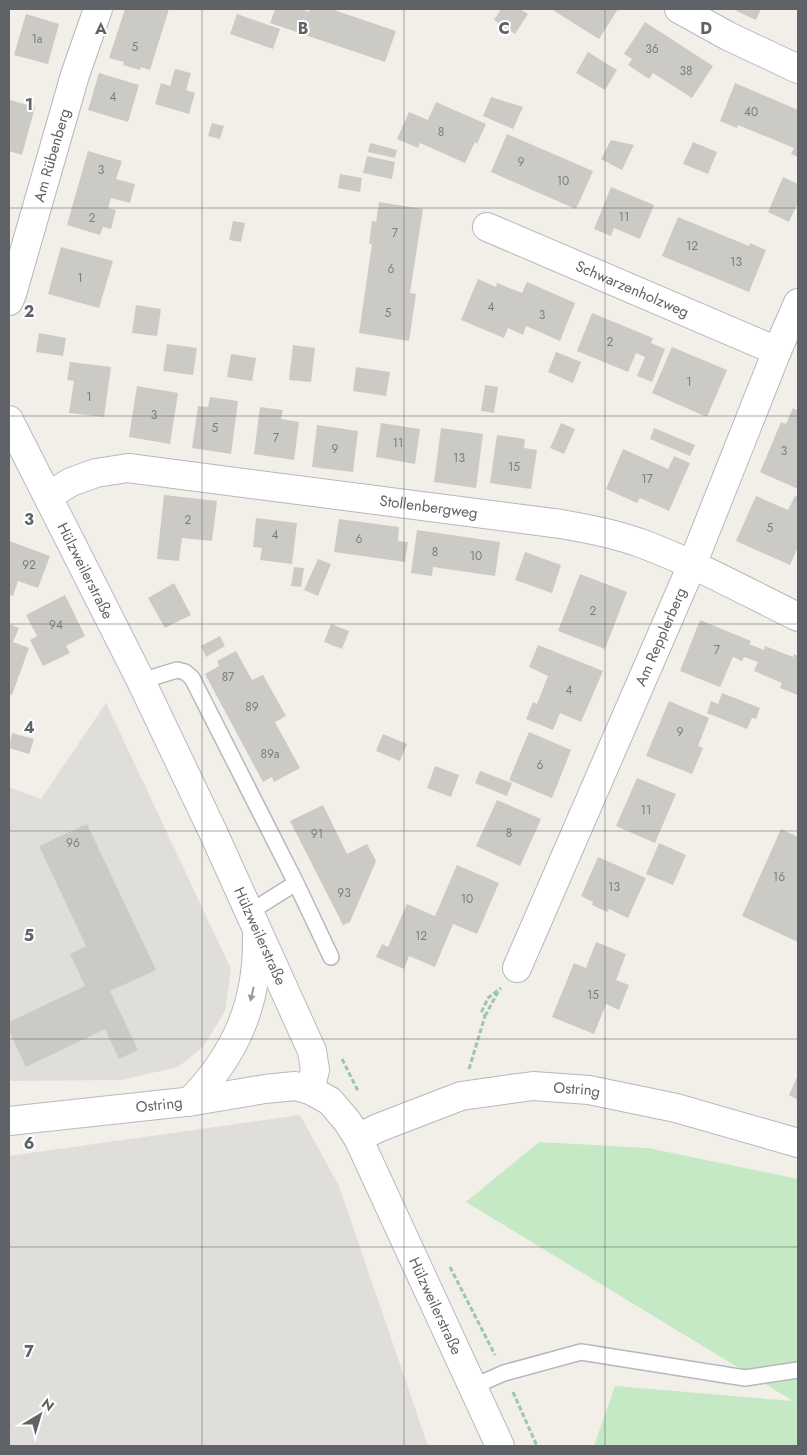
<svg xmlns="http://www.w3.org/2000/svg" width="807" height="1455" font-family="Jost,sans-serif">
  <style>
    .industrial { fill: #e0deda }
    .green { fill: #c5e8c5 }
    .building { fill: #cccac5 }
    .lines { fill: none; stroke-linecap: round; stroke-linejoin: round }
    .lane-casing { stroke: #b5b8bc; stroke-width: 18 }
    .street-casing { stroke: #b5b8bc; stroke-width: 30 }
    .secondary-casing { stroke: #b6babf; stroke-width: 30 }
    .path { stroke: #9cc7a9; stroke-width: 3; stroke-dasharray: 5 2.5; stroke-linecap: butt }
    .lane { stroke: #fff; stroke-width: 15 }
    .street { stroke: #fff; stroke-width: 28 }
    .secondary { stroke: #fff; stroke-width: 28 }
    .oneway { fill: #979a9d }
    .grid { fill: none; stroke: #5f6368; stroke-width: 1; stroke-opacity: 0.55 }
    .labels { text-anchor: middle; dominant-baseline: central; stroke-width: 4; stroke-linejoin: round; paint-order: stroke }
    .number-label { font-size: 12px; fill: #7a7d7f }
    .street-label { font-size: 15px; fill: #5f6368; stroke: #fff }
    .grid-label { font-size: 16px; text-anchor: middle; font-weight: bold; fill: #5f6368; stroke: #fff; stroke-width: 4; stroke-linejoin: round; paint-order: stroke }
  </style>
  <rect width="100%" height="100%" fill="#f1efe8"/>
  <!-- industrial -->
  <path class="industrial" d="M106 703 231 969 225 1011 203 1047 178 1067 121 1080 9 1081V787L41 799Z
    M300 1115 339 1186 428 1446H9V1156Z"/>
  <!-- green -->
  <path class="green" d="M539 1142 648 1148 798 1179V1446H594L615 1386 793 1401 466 1202Z"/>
  <!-- building -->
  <path class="building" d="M125 9H169L150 70 141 67 140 70 123 65 124 62 109 58Z
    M275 9H301L309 12 310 9H331L396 31 385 62 270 23Z
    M501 9H520L528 14 515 34 494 20Z
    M551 9H618L599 39Z
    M732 9H761L756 20Z
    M26 14 59 24 48 64 14 55Z
    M237 14 280 29 273 49 230 34Z
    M645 22 713 66 692 98 653 73 649 79 628 65 632 59 624 54Z
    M588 52 617 70 605 90 576 73Z
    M175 69 191 73 186 90 195 93 189 114 155 104 161 83 170 86Z
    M99 73 139 85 128 122 88 110Z
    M735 83 798 110V157L791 154 794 148 738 125 737 128 720 121Z
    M491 97 523 107 513 129 483 116Z
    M10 100 35 107 22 155 9 151Z
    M436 102 486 124 477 144 475 142 465 163 420 143 418 148 397 139 409 112 428 120Z
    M212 123 224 126 220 139 208 136Z
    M507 134 593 171 576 209 491 172Z
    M611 140 634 145 622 170 601 159Z
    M693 142 717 152 708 174 683 164Z
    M370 143 397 150 395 158 368 152Z
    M88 151 122 161 116 179 135 184 130 203 111 198 108 208 116 210 111 229 103 227 100 235 67 225Z
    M367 156 395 162 392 179 363 173Z
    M340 174 362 178 360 192 338 188Z
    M783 177 798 184V202L789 222 768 212Z
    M611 187 654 205 640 239 614 228 611 236 594 229Z
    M379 202 423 209 410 293 416 294 409 341 359 333 372 244H369L372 221 376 222Z
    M678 217 749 246 750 243 766 250 749 292 662 256Z
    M233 221 245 223 241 242 229 240Z
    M61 247 113 261 99 308 48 294Z
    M478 279 496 287 497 283 522 293 527 282 575 303 560 341 526 326 523 335 508 328 504 338 461 320Z
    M136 305 161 309 157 336 132 333Z
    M592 313 653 338 651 343 665 349 652 382 637 376 645 357 636 353 628 372 577 351Z
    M39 333 66 338 63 356 36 352Z
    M167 344 197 348 193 375 163 371Z
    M293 345 315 348 311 382 289 380Z
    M672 347 727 370 707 417 652 393Z
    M556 352 581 362 573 383 548 372Z
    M231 354 256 358 252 381 227 377Z
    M70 362 111 367 104 417 69 413 74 381 67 380Z
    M356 367 390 372 386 396 353 391Z
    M485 385 498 387 494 413 481 411Z
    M137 386 178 393 170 444 129 437Z
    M210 397 238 401 231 454 192 448 198 406 208 407Z
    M260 407 283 410 281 419 299 422 294 460 254 454Z
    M793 408 798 411V489L760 472 781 422 786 424Z
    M381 423 420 429 415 464 376 457Z
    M561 423 575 429 564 454 550 448Z
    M317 425 358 431 353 472 312 467Z
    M441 428 483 434 476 488 434 482Z
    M654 428 695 445 690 456 650 439Z
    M497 435 525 439 524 448 537 450 531 489 490 483Z
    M623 449 668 469 674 456 690 463 669 511 640 498 637 503 606 489Z
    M164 495 217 501 212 541 182 538 179 561 157 559Z
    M756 496 788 510 795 496 798 497V547L790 565 736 541Z
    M256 518 297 523 292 564 260 560 262 548 253 547Z
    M339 519 399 527 398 541 408 542 405 562 334 552Z
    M417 530 500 542 495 576 433 567 432 576 411 573Z
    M9 541 50 556 38 588 18 581 13 596 9 595Z
    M525 552 561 565 552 593 515 580Z
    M318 559 331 564 318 596 304 590Z
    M294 567 304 568 301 587 291 586Z
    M580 574 627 592 605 649 558 631Z
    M174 583 191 615 165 628 148 598Z
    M65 595 85 636 66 646 70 653 43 666 30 640 37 636 26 615Z
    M700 620 751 641 749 644 764 650 765 646 793 657 794 654 798 656V695L780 688 782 683 754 671 758 662 744 657 742 661 733 657 720 687 680 671Z
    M9 624 19 628 13 642 29 648 12 695 9 694Z
    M331 624 349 631 342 649 324 642Z
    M220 636 225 646 206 657 201 646Z
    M538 645 603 671 581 722 560 713 553 730 526 719 533 702 537 704 548 676 529 667Z
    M236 651 252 680 263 675 286 716 275 722 300 768 274 782 272 777 263 782 205 674 219 666 217 661Z
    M722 693 760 708 756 719 752 718 747 729 707 713 711 701 718 704Z
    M669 701 709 718 698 746 703 748 692 774 646 756Z
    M529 732 571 750 552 798 509 780Z
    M12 733 34 739 29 754 9 748Z
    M383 734 407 744 400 761 376 751Z
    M435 766 459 775 451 797 427 788Z
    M480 771 512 783 507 796 475 783Z
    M637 778 676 794 655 843 616 826Z
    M497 800 541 819 520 866 476 846Z
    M323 805 347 854 367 844 376 861 350 922 343 925 290 821Z
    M87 824 156 970 110 991 138 1050 119 1059 105 1029 26 1067 9 1031V1022L85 986 70 954 86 946 39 846Z
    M781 829 798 837V942L742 916Z
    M659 843 686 855 673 885 646 874Z
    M598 857 646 878 628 918 609 909 607 912 592 905 593 902 581 896Z
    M457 865 499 883 477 934 453 924 435 967 409 956 404 969 376 957 382 944 388 947 407 904 435 916Z
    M596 942 626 954 616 980 629 985 619 1010 606 1004 594 1034 552 1017 574 963 586 968Z
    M798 1075V1100L789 1095Z"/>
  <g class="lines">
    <!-- lane casing -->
    <g class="lane-casing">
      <path id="lane" d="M141 681 177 670 185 672 192 678 296 883 331 957
        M249 910 261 905 296 883
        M472 1387 504 1373 581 1352 745 1378 798 1370"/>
    </g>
    <!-- street casing -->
    <g class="street-casing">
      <g id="street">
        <path d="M679 9 728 36 798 69"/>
        <path id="s1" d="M487 227 777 351"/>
        <path id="s2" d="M9 301 12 294 75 75 98 9"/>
        <path id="s3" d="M48 496 71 482 96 473 128 468 561 524C589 529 616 534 643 544 696 564 747 592 798 617"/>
        <path id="s4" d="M517 968 692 565 777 351 798 303"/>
        <path id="s5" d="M358 1138 378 1128 461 1096 533 1086 589 1090 676 1108 798 1143"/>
      </g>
    </g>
    <!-- secondary casing -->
    <g class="secondary-casing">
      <g id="secondary">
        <path id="s6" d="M9 420 141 681 213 832 312 1051 315 1070 310 1090"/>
        <path d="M189 1102C236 1055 258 1003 257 937"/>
        <path id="s7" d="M9 1121 194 1101 265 1089 295 1086 310 1090 330 1101 347 1121 358 1138 500 1446"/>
      </g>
    </g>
    <!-- path -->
    <path class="path" d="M485 1016 498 992
      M342 1059 358 1091
      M469 1069 485 1016 482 1011 488 998 501 988
      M450 1267 495 1355
      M513 1392 537 1446"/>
    <!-- lane -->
    <use href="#lane" class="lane"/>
    <!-- street -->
    <use href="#street" class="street"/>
    <!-- secondary -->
    <use href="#secondary" class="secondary"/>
  </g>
  <!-- one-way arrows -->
  <defs><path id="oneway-solid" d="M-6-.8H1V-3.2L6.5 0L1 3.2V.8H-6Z" transform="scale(1.25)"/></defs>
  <use class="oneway" href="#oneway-solid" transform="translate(252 994) rotate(103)"/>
  <!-- grid -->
  <path class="grid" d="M202 9V1446M404 9V1446M605 9V1446M9 208H798M9 416H798M9 624H798M9 831H798M9 1039H798M9 1247H798"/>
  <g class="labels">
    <!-- number labels -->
    <g class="number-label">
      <text x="37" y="39">1a</text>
      <text x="135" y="47">5</text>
      <text x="652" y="49">36</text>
      <text x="686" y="71">38</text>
      <text x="113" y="97">4</text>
      <text x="751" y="112">40</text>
      <text x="441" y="132">8</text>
      <text x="521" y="162">9</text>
      <text x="101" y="170">3</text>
      <text x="563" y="181">10</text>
      <text x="624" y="217">11</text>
      <text x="92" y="218">2</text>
      <text x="395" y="233">7</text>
      <text x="692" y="246">12</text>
      <text x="736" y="262">13</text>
      <text x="391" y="269">6</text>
      <text x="80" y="278">1</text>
      <text x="491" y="307">4</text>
      <text x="388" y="313">5</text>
      <text x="542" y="315">3</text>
      <text x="610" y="342">2</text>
      <text x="689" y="382">1</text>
      <text x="89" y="397">1</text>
      <text x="154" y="415">3</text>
      <text x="215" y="428">5</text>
      <text x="276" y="438">7</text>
      <text x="398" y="443">11</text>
      <text x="335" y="449">9</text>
      <text x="784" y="451">3</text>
      <text x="459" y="458">13</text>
      <text x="514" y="467">15</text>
      <text x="647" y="479">17</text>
      <text x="188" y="520">2</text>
      <text x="770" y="528">5</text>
      <text x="275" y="535">4</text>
      <text x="359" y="539">6</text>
      <text x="435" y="552">8</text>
      <text x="476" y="556">10</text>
      <text x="29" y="565">92</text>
      <text x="593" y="611">2</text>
      <text x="56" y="625">94</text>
      <text x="717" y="650">7</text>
      <text x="228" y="677">87</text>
      <text x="569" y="690">4</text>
      <text x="252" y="707">89</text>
      <text x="680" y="732">9</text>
      <text x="270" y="754">89a</text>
      <text x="540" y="765">6</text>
      <text x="646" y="810">11</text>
      <text x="509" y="833">8</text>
      <text x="317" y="834">91</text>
      <text x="73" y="843">96</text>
      <text x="779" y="877">16</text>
      <text x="614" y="887">13</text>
      <text x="344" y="893">93</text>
      <text x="467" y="899">10</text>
      <text x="421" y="936">12</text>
      <text x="593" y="995">15</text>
    </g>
    <!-- street labels -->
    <g class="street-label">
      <text stroke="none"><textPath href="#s2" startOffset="152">Am Rübenberg</textPath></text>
      <text stroke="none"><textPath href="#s1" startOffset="158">Schwarzenholzweg</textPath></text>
      <text stroke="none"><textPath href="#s3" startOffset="389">Stollenbergweg</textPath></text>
      <text stroke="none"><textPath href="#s6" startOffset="169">Hülzweilerstraße</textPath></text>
      <text stroke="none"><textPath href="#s4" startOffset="361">Am Repplerberg</textPath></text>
      <text stroke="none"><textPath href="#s6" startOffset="574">Hülzweilerstraße</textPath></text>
      <text stroke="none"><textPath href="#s5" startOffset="228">Ostring</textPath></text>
      <text stroke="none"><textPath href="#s7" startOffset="151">Ostring</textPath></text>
      <text stroke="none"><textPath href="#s7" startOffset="558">Hülzweilerstraße</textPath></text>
    </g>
  </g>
  <g class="grid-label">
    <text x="101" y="34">A</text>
    <text x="303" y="34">B</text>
    <text x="504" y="34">C</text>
    <text x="706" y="34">D</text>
    <text x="29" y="110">1</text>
    <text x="29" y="317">2</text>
    <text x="29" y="525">3</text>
    <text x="29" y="733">4</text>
    <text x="29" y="941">5</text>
    <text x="29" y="1149">6</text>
    <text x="29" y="1357">7</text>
  </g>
  <!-- border -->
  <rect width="807" height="1455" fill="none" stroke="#5f6368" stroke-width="20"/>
  <!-- north arrow -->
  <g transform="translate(40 1415) rotate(38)" stroke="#ffffff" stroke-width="4" paint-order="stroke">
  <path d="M0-4L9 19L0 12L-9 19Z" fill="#5f6368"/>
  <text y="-8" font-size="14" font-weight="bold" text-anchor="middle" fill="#5f6368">N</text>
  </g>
</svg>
